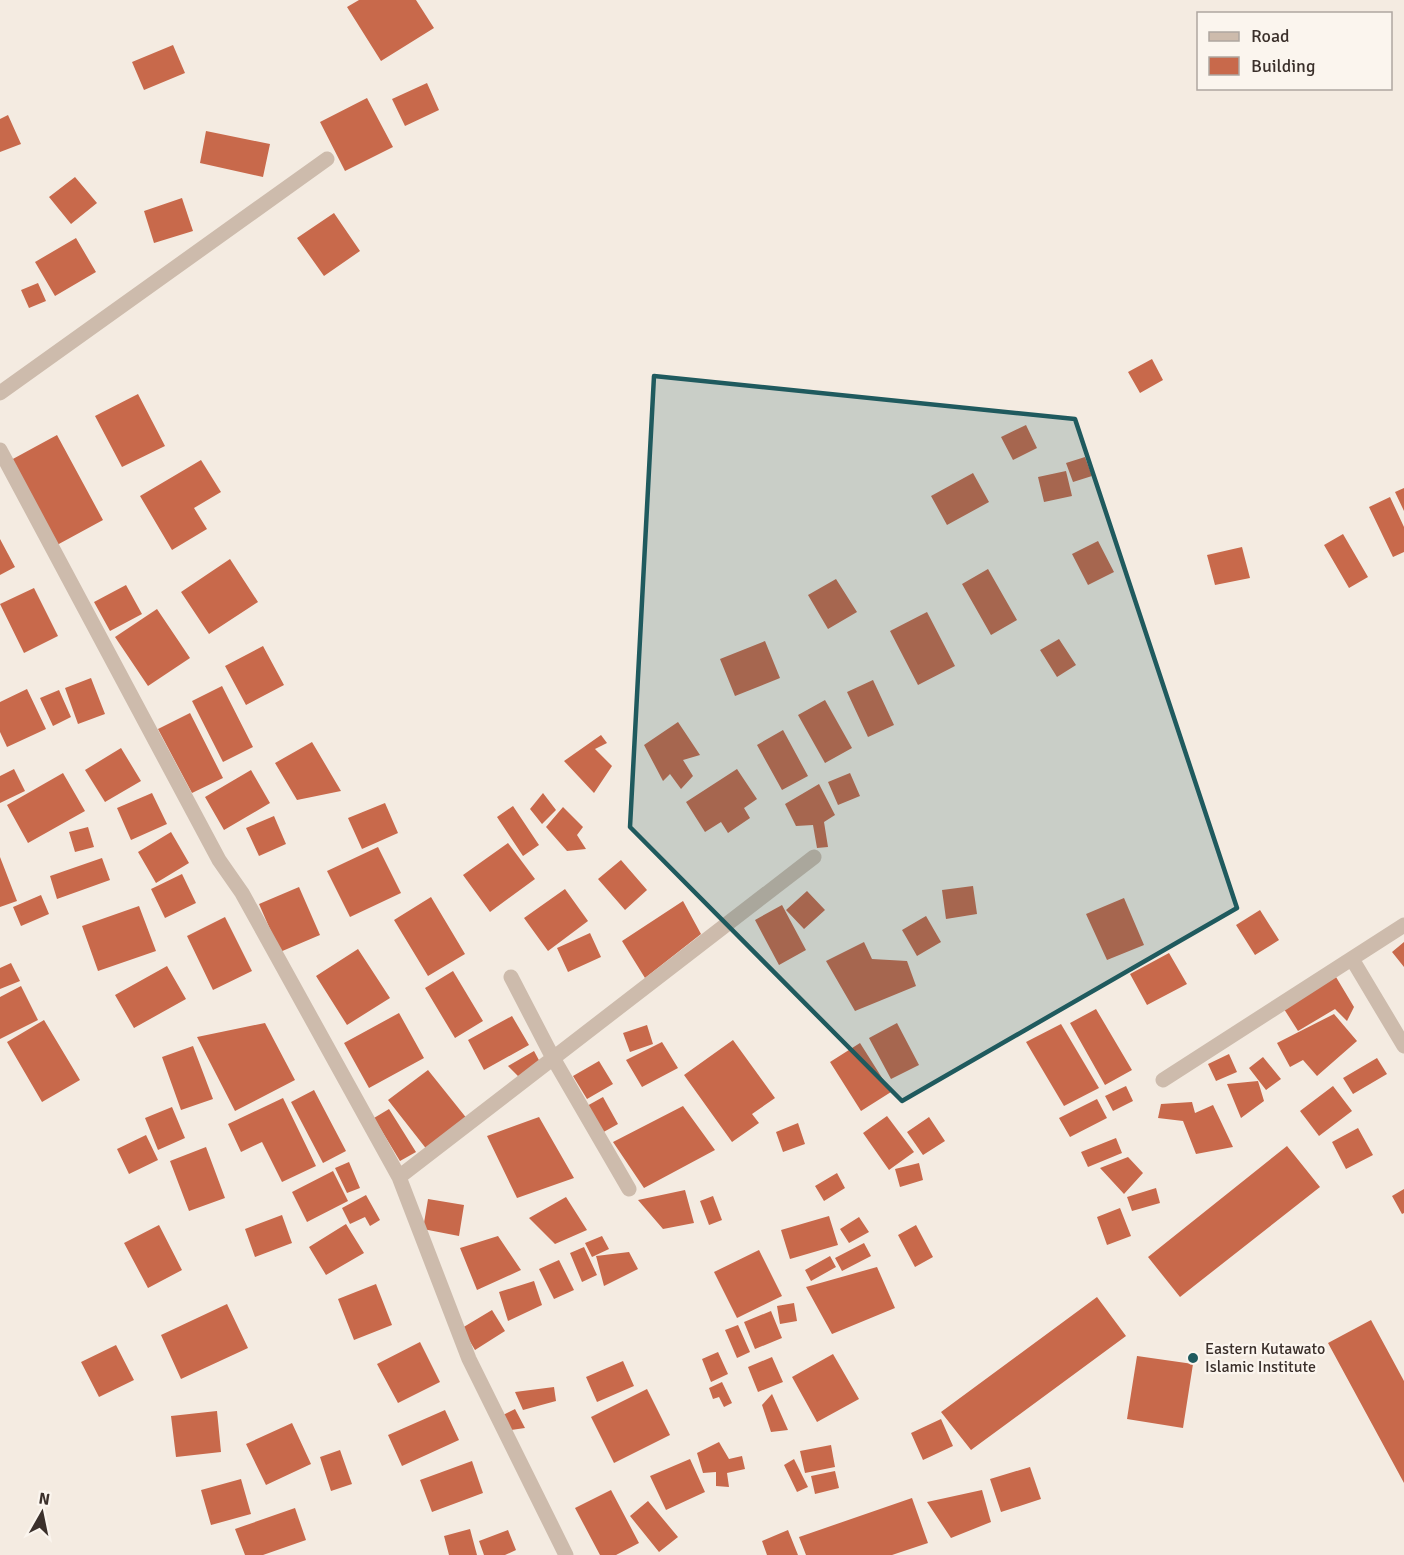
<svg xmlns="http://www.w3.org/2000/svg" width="1404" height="1555" font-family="Signika,sans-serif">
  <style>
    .building { fill: #c8694b }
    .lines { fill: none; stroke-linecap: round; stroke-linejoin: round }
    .minor { stroke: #cdbbac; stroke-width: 15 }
    .marked { fill: #1f5a5e; fill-opacity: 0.2; stroke: #1f5a5e; stroke-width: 4.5; stroke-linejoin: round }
    .poi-dot { fill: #1f5a5e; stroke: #fbf5ee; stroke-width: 2 }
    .labels { text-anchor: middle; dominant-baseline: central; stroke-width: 4.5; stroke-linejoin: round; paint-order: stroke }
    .poi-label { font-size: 16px; fill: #3b302b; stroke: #fbf5ee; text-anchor: start }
  </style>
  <rect width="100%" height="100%" fill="#f4ebe1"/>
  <!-- building -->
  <path class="building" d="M359 0H416L434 28 381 61 347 7Z
    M173 45 185 73 144 90 132 62Z
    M427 83 439 110 405 126 392 99Z
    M367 98 393 147 345 171 320 122Z
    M8 115 21 144 0 152V119Z
    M206 131 270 144 263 177 200 163Z
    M75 177 97 203 71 224 49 197Z
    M182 198 193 231 154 243 144 211Z
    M334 213 360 251 324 276 297 238Z
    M76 238 96 272 55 296 35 262Z
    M38 283 46 301 29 308 21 290Z
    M1152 359 1163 380 1140 393 1128 372Z
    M138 394 165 446 122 467 95 416Z
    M1026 425 1037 448 1013 460 1001 437Z
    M57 435 103 520 57 545 11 460Z
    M1085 457 1092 476 1073 482 1066 463Z
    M201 460 221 492 194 508 207 529 172 550 140 496Z
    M1066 471 1072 496 1044 502 1038 477Z
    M973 473 989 502 947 525 931 496Z
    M1404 488V511L1395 492Z
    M1390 497 1404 527V552L1393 557 1369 507Z
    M1343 534 1368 577 1349 588 1324 545Z
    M0 539 15 567 0 575Z
    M1098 541 1114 572 1088 585 1072 554Z
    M1242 547 1250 578 1215 585 1207 555Z
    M230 559 258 602 209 634 181 592Z
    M988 569 1017 620 991 635 962 584Z
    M836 579 857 612 828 629 808 595Z
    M126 585 142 614 110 631 94 602Z
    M34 588 58 636 24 653 0 604Z
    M157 609 190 658 148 686 115 637Z
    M927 612 955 666 918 685 890 631Z
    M1059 639 1076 665 1057 677 1040 650Z
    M765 641 780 678 735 696 720 659Z
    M263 646 284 685 246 705 225 666Z
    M91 678 105 714 78 724 65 688Z
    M873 680 894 725 868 737 847 692Z
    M222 686 253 747 223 762 192 701Z
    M27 689 46 729 7 747 0 732V702Z
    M59 690 71 717 53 726 40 698Z
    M825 700 852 748 825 763 798 715Z
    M190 713 223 778 192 793 158 729Z
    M678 722 700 755 683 760 693 776 681 789 670 774 663 781 644 745Z
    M783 730 808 776 782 790 757 745Z
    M601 735 607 743 595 749 612 766 594 793 564 761Z
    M312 742 341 791 297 800 275 763Z
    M121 748 141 781 105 802 85 770Z
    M14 769 25 791 0 803V776Z
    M737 769 757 799 744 808 750 818 728 833 721 822 705 832 686 802Z
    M251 770 270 803 224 830 205 797Z
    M63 773 85 811 28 843 7 805Z
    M850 773 860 796 838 805 828 782Z
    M819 784 835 815 824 822 828 847 817 848 813 825 796 826 785 804Z
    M152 793 167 824 131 840 117 808Z
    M543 793 556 810 542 824 530 809Z
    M385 803 398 833 362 849 348 818Z
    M513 806 539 845 523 856 497 817Z
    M563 807 583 827 577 835 586 849 567 851 546 827Z
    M274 816 286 844 259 856 246 828Z
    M88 827 94 847 75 852 69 832Z
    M171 832 189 863 156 883 138 852Z
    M508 843 535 879 490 912 463 875Z
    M378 847 401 893 350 917 327 871Z
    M0 857 17 901 0 907Z
    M102 858 110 880 57 899 50 876Z
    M621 860 647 890 625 910 598 879Z
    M182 874 196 903 165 918 151 889Z
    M973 886 977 914 946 919 942 890Z
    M299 887 320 935 280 952 259 904Z
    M565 889 588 921 548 951 524 918Z
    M807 891 825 910 804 929 786 910Z
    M41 895 49 914 21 926 13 907Z
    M431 897 465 954 428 976 394 920Z
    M1124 898 1144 945 1107 960 1086 914Z
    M683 901 701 934 645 978 622 941Z
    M782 905 806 950 779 965 755 920Z
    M139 906 156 951 98 971 82 926Z
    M1260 910 1279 940 1255 955 1236 925Z
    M926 916 941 942 917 956 902 930Z
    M225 917 252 971 213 990 187 936Z
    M590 933 601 957 568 972 557 948Z
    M864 942 872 959 907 961 916 986 855 1011 826 961Z
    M1404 942V967L1392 952Z
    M358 949 390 998 347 1025 316 976Z
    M1169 953 1187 984 1147 1005 1130 974Z
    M11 963 20 981 0 989V968Z
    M167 966 186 999 134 1028 115 995Z
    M453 971 483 1021 455 1038 425 988Z
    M1336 977 1354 1007 1347 1021 1335 1009 1298 1031 1284 1009Z
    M21 986 38 1020 0 1039V997Z
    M1096 1009 1132 1070 1105 1085 1070 1023Z
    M399 1013 424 1058 369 1088 344 1043Z
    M1334 1014 1357 1041 1317 1076 1303 1060 1290 1067 1277 1043Z
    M512 1016 529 1045 484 1070 468 1040Z
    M44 1020 80 1080 42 1102 7 1042Z
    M265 1023 295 1080 235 1111 197 1037Z
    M897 1023 919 1065 891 1079 869 1038Z
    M1061 1024 1099 1088 1064 1106 1026 1042Z
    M647 1025 653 1044 630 1052 623 1033Z
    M733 1040 775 1098 752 1114 759 1123 732 1142 684 1075Z
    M662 1042 678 1068 642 1087 626 1060Z
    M860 1043 891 1092 861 1111 830 1062Z
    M193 1046 213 1099 181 1110 162 1057Z
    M534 1051 541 1064 519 1077 508 1066Z
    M1229 1054 1237 1072 1216 1081 1208 1064Z
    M1263 1057 1281 1079 1266 1090 1249 1068Z
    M1377 1058 1387 1074 1353 1094 1343 1078Z
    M599 1061 613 1084 587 1099 573 1076Z
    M428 1070 468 1120 428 1151 388 1100Z
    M1258 1081 1264 1101 1241 1118 1227 1084Z
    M1126 1086 1133 1101 1113 1111 1105 1096Z
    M1333 1086 1352 1111 1319 1136 1300 1111Z
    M314 1090 346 1151 323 1163 291 1102Z
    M603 1097 618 1124 600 1134 585 1107Z
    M283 1098 316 1166 282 1182 262 1142 241 1152 228 1124Z
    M1097 1099 1107 1118 1070 1137 1059 1118Z
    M1192 1102 1195 1113 1213 1105 1233 1147 1196 1154 1183 1121 1158 1118 1161 1104Z
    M683 1106 715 1150 644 1188 613 1142Z
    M172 1107 185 1138 158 1150 145 1118Z
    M389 1109 416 1152 400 1161 374 1118Z
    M887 1116 914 1152 889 1170 863 1133Z
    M539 1117 574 1178 517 1198 487 1136Z
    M929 1117 945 1141 923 1155 907 1132Z
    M798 1123 805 1144 783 1152 776 1132Z
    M1358 1128 1373 1155 1346 1169 1332 1142Z
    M146 1135 158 1160 129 1174 117 1149Z
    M1116 1138 1122 1153 1088 1167 1081 1152Z
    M1287 1146 1320 1187 1180 1297 1148 1257Z
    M206 1147 225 1198 189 1211 170 1161Z
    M1128 1157 1143 1173 1124 1194 1100 1168Z
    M349 1162 360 1188 347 1193 335 1168Z
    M919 1163 923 1180 900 1187 895 1169Z
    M333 1171 348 1201 307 1222 292 1192Z
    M837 1173 845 1188 824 1201 815 1186Z
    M1156 1188 1160 1203 1132 1211 1127 1197Z
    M1404 1189V1213L1402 1214 1392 1196Z
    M685 1190 694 1223 663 1229 638 1200Z
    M366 1195 380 1220 370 1226 365 1217 350 1224 342 1208Z
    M713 1196 722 1220 709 1225 700 1201Z
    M566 1197 587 1230 555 1244 529 1218Z
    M428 1199 464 1205 459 1236 423 1229Z
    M1120 1208 1131 1236 1107 1245 1097 1217Z
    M282 1215 292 1243 255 1257 245 1229Z
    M829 1216 838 1245 790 1259 781 1230Z
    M859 1217 869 1232 849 1243 840 1229Z
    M346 1224 364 1253 326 1275 309 1247Z
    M159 1225 182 1270 148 1288 124 1243Z
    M916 1225 933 1257 915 1267 898 1235Z
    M498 1236 521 1270 477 1290 460 1248Z
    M602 1236 609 1249 592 1257 585 1243Z
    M864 1243 871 1256 842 1271 835 1258Z
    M584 1247 597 1275 582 1282 570 1253Z
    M759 1250 782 1296 737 1318 714 1272Z
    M629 1252 638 1269 604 1286 596 1256Z
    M830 1256 836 1267 811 1281 805 1270Z
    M559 1260 574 1290 554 1299 539 1269Z
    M877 1267 895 1308 832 1334 806 1287Z
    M534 1281 542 1305 508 1321 499 1292Z
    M376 1284 392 1325 354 1340 338 1299Z
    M1097 1297 1126 1336 971 1450 941 1412Z
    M794 1303 797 1321 780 1324 777 1306Z
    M227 1304 248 1348 181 1379 161 1335Z
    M492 1310 505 1331 475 1350 462 1328Z
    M771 1311 782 1338 755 1349 744 1322Z
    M1371 1320 1404 1381V1483L1328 1343Z
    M738 1325 750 1352 737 1358 725 1330Z
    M420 1342 440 1382 398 1403 377 1364Z
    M116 1345 134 1380 99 1397 81 1362Z
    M718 1352 728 1374 711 1382 702 1359Z
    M833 1354 859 1399 817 1422 792 1377Z
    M1137 1356 1193 1364 1183 1428 1127 1419Z
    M772 1357 783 1382 758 1392 748 1367Z
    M623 1361 634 1386 597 1402 586 1377Z
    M722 1382 732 1403 724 1407 719 1397 713 1399 709 1388Z
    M554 1387 556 1401 523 1410 515 1392Z
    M647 1389 670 1435 614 1463 591 1417Z
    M772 1394 788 1430 771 1432 762 1405Z
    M515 1409 525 1428 511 1430 503 1415Z
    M445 1410 459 1440 402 1466 388 1435Z
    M217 1411 221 1452 176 1457 171 1416Z
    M941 1419 953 1446 923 1460 911 1433Z
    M292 1423 311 1464 266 1485 246 1444Z
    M719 1442 729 1459 742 1456 745 1469 727 1473 729 1487 716 1486V1472L703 1473 697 1453Z
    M831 1445 835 1467 805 1473 800 1451Z
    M340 1450 352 1484 331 1491 320 1457Z
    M690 1459 705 1492 666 1510 650 1476Z
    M794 1459 808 1487 797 1492 784 1465Z
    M472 1461 483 1493 432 1512 420 1480Z
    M1030 1467 1041 1499 1001 1512 990 1479Z
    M835 1471 839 1488 815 1494 811 1476Z
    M241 1479 251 1514 211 1525 201 1490Z
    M611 1490 639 1543 616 1555H600L575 1508Z
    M982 1490 991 1522 951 1538 927 1502Z
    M912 1498 928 1543 892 1555H806L799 1537Z
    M648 1501 678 1537 659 1552 630 1516Z
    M295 1508 306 1540 263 1555H245L235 1529Z
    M470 1529 477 1555H449L444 1536Z
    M508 1530 516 1550 505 1555H484L479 1541Z
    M788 1530 798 1555H767L762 1541Z"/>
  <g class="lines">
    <!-- minor -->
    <path class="minor" d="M0 393 327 159
      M0 450 219 860 242 893 399 1177 469 1359 566 1555
      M1352 959 1404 1046
      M511 977 553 1058 629 1189
      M1163 1080 1404 925
      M399 1177 814 857"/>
  </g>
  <!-- marked area -->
  <path class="marked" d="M654 376 1075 419 1237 908 902 1101 630 827Z"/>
  <!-- markers -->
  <circle class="poi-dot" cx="1193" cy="1358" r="6"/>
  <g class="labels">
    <!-- poi labels -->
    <g class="poi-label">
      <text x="1205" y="1349">Eastern Kutawato<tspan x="1205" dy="18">Islamic Institute</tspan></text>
    </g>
  </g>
  <!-- legend -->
  <rect x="1197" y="12" width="195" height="78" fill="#fbf5ee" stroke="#aea6a0" stroke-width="1.5"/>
  <rect x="1209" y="32" width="30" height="9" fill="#cdbbac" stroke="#aea6a0" stroke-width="1.5"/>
  <text x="1251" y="42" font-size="18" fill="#3b302b">Road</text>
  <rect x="1209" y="57" width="30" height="18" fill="#c8694b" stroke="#aea6a0" stroke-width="1.5"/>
  <text x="1251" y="72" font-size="18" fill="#3b302b">Building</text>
  <!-- north arrow -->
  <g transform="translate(42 1513) rotate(9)" stroke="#fbf5ee" stroke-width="4.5" paint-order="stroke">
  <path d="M0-4.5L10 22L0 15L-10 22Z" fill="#3b302b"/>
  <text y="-9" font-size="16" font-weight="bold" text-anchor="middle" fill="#3b302b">N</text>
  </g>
</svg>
